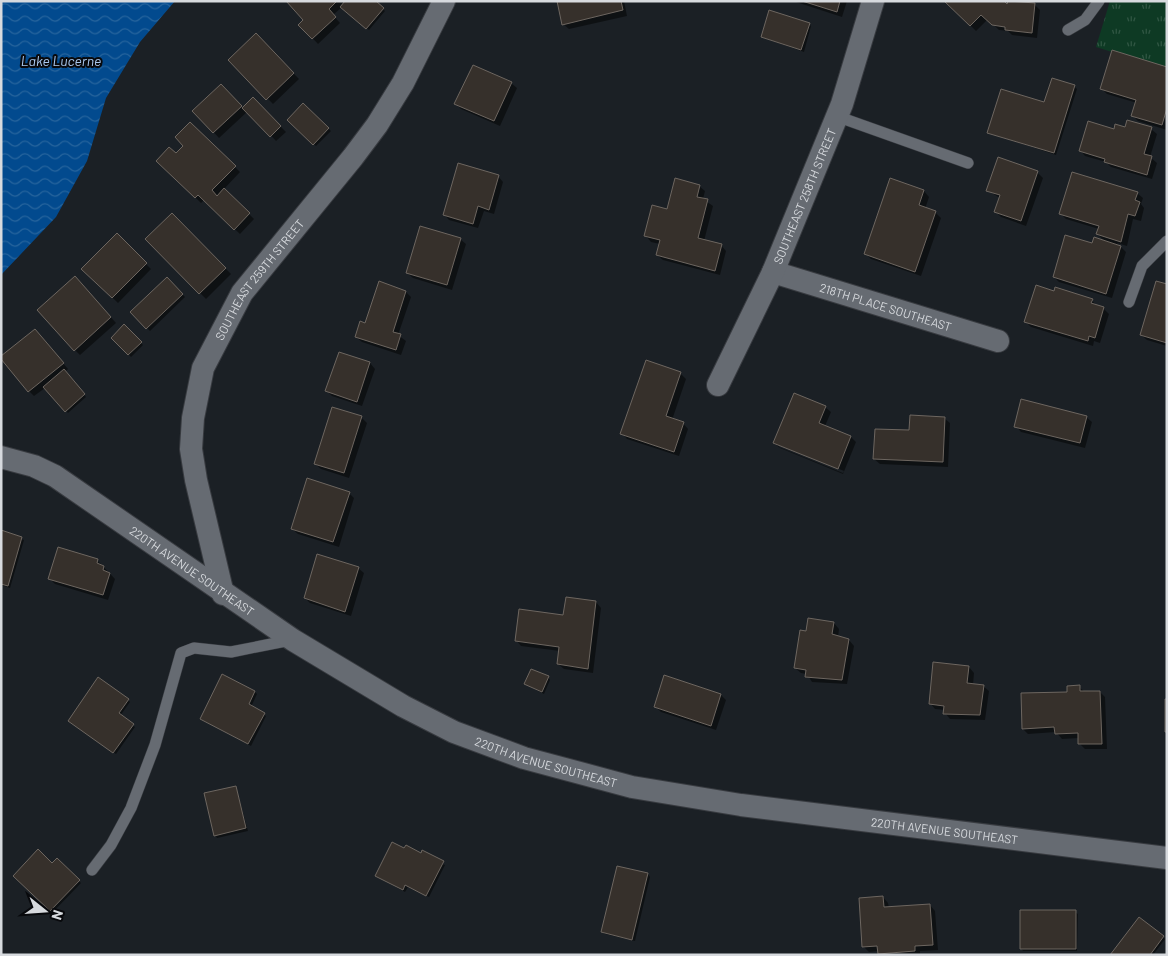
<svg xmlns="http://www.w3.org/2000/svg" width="1168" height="956" font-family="Barlow,sans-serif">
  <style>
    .grass { fill: url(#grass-tufts) }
    .water { fill: url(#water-waves) }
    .shadow { fill: #0007; fill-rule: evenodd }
    .building { fill: #36302b; stroke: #6d6660 }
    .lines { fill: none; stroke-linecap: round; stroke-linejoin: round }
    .lane-casing { stroke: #383b40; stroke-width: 12 }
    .street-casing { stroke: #383b40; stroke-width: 24 }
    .lane { stroke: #666b72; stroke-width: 11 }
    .street { stroke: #666b72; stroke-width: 22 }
    .labels { text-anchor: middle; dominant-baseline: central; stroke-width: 4; stroke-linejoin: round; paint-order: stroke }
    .street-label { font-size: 12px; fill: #d7dade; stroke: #08090c }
    .water-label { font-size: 14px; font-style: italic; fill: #aac9f0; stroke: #08090c }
  </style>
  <defs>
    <pattern id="grass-tufts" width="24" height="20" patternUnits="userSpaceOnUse" patternTransform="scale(1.25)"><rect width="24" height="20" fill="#0e3a24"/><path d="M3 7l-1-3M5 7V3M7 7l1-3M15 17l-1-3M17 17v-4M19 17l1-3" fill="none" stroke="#305643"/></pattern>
    <pattern id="water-waves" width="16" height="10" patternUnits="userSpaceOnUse" patternTransform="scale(1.25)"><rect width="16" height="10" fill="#024a8e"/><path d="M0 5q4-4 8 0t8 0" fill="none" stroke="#26649d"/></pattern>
  </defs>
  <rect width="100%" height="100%" fill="#1b2025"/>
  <!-- grass -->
  <path class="grass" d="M1110 1H1167V69L1096 47Z"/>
  <!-- water -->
  <path class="water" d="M1 1H175L140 42 106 98 87 161 56 217 1 275Z"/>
  <!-- shadow -->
  <path class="shadow" d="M288 1H374L385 11 369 30 342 7 333 15 340 23 318 44 300 25 304 20Z
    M558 1H624L627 16 569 29 563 24Z
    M793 1H847L842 17Z
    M946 1 1008 7 1034 4 1040 10 1037 38 1012 35 1008 31 999 30 988 19 976 31Z
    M809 24 811 26 804 52 762 37Z
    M256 35 299 79 273 104 230 60Z
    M1167 68V130L1138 121 1133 116 1137 103 1107 94 1102 89Z
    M511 83 517 88 500 126 461 109 456 104Z
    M221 86 243 109 258 104 286 132 276 141 248 111 219 138 194 111Z
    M1074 86 1077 89 1056 155 989 133Z
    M303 105 331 131 316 146 289 120Z
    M190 123 240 172 224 189 254 219 240 234 204 200 201 203 158 161 176 155 185 146Z
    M1126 128 1151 129 1157 134 1150 157 1157 163 1152 179 1111 167 1106 162 1085 156 1080 150 1115 130Z
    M1037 172 1043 178 1026 226 1001 217 996 212 1000 198 987 190Z
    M498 176 503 182 494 214 484 211 478 228 449 220 444 214Z
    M891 180 924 191 929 197 925 209 936 213 941 218 921 276 871 259 865 253Z
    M699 186 705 191 703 199 713 206 704 241 721 245 726 251 720 275 663 260 657 255 660 244 651 242 646 236 668 210Z
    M1137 193 1143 198 1141 204 1144 208 1141 221 1133 219 1127 246 1117 243 1126 252 1112 298 1059 282 1054 277 1093 245 1106 242 1097 234 1099 229 1066 219 1061 214Z
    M172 214 231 274 206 299 147 239Z
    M117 235 151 269 118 303 83 269Z
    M460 239 466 244 452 290 413 278 407 273Z
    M167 278 185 297 150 331 131 312Z
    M81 283 116 323 80 355 75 350Z
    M1167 285V346L1147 340 1141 335Z
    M406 292 411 297 398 335 406 341 401 355 362 342 356 337 366 324Z
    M1055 292 1092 300 1097 307 1104 309 1109 314 1100 343 1094 341 1093 346 1031 327 1026 322Z
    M124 326 143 345 131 357 113 338Z
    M40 336 68 369 65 372 86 397 68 413 45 388 34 396 29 391Z
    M340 353 370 363 375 369 362 406 332 396 327 391Z
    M680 373 686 379 672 420 683 423 688 429 679 456 627 439 622 433Z
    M825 407 831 412 825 426 851 437 856 442 843 474 780 448 774 443ZM779 444 844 471 843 473 779 447Z
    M361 417 367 423 349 478 321 469 315 464Z
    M1086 417 1092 422 1085 448 1021 432 1016 426Z
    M944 418 950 423 948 467 880 464 874 459Z
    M349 493 354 498 339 547 298 534 292 529Z
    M1 532 24 540 10 588 1 585Z
    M97 560 115 579 108 600 55 584 50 579Z
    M358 568 364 573 351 616 310 603 305 598Z
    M567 598 596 602 601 608 593 673 564 669 558 664 560 651 521 646 516 640 564 617Z
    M834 623 839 629 838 637 849 640 854 646 847 684 812 682 807 674 801 673 795 668 807 632Z
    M969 667 974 673 973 685 983 686 989 691 985 720 950 719 945 713V710L935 709 930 703Z
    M223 676 255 692 257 694 251 707 266 716 251 746 201 719Z
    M548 677 550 680 544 694 525 684Z
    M1079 687 1085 692H1100L1105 697 1107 749H1085L1080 744 1079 738 1062 739 1056 732 1028 734 1023 729Z
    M721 695 726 700 716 730 661 712 656 707Z
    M128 700 130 702 120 716 135 727 116 754 72 723Z
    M236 787 248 831 217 838 215 835Z
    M405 850 445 865 429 897 408 887 405 892 376 876Z
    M57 860 81 883 53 912 15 876 53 865Z
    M648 874 650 877 635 941 605 934 602 932Z
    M883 897 888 903 889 908 930 905 935 911 938 950 920 951V955H881L879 951 869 952 864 947Z
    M1075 912 1078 914 1077 951H1023L1021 948Z
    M1163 937 1165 939 1153 955H1112Z"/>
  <!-- building -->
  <path class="building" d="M286 1H337L329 9 336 17 312 39 298 25 303 20Z
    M345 1H376L384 8 366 29 340 7Z
    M557 1H621L623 10 562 25Z
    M802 1H840L837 12Z
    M944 1H1004L1007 4 1008 1 1035 3 1032 33 1005 30V27L992 25 981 15 970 26Z
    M769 10 810 23 801 50 761 37Z
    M256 33 294 73 266 100 228 60Z
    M1112 50 1167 67V108L1162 125 1131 116 1136 100 1100 89Z
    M473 65 512 82 494 121 454 104Z
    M1052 78 1075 85 1054 153 987 133 1001 89 1044 102Z
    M221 84 242 106 213 133 192 111Z
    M253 97 281 126 270 137 242 108Z
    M303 103 329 128 313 145 287 120Z
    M1127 120 1152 127 1144 154 1152 156 1147 175 1104 162 1105 159 1079 151 1088 121 1114 129 1115 124 1125 127Z
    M190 122 236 166 212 190 217 196 224 188 250 213 234 230 198 195 195 198 156 161 169 147 176 153 183 146 175 137Z
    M998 157 1038 171 1021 221 994 212 1000 195 986 191Z
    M458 163 499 175 489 210 478 206 473 224 443 215Z
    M1072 172 1138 192 1135 200 1140 202 1135 216 1128 214 1121 242 1096 234 1099 226 1059 214Z
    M675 178 700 185 697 197 708 199 698 238 722 244 715 271 656 255 660 240 644 236 652 205 667 209Z
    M890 178 924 190 919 205 936 211 915 272 864 254Z
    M172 213 226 268 199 294 145 239Z
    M420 226 461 238 447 285 406 273Z
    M117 233 147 263 112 298 81 269Z
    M1065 235 1092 243 1094 237 1121 246 1106 294 1053 277Z
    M75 276 111 317 74 351 37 310Z
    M167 277 183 294 146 329 130 312Z
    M379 281 406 291 393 332 401 334 396 350 355 337 360 321 365 323Z
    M1156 281 1167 284V343L1140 335Z
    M1036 285 1054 291 1055 287 1093 299 1091 303 1104 307 1095 338 1089 336 1088 341 1024 322Z
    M124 324 142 342 128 355 111 338Z
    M35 329 64 363 28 392 1 359V356Z
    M339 352 370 362 357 402 325 391Z
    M646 360 681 372 666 416 684 422 674 452 620 434Z
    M64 369 85 394 65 412 43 387Z
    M794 393 826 406 819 423 851 436 838 469 773 443Z
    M1021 399 1087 416 1080 443 1014 427Z
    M332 407 362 416 344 473 314 464Z
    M910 415 945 417 943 462 873 459 875 429 909 430Z
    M307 478 350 492 333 542 291 529Z
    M1 530 22 537 8 586 1 584Z
    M58 547 98 559 97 563 104 566 103 570 110 573 103 595 48 579Z
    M317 554 359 567 345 612 304 598Z
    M566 597 596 601 588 669 557 664 559 647 515 641 519 609 563 615Z
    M808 618 834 622 832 634 849 639 842 680 805 677 806 670 794 668 800 630 806 631Z
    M933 662 969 666 967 683 984 685 980 715 943 714 944 706 929 704Z
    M531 669 549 676 542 692 524 684Z
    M222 674 255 691 249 704 265 713 248 744 200 719Z
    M664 675 721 694 711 726 654 707Z
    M98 677 129 699 119 713 134 724 113 753 68 721Z
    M1080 685V691H1100L1102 744H1078V733L1055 734 1054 727 1022 729 1021 693 1067 692V686Z
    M1165 699H1167V732H1165Z
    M236 786 246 828 214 836 204 793Z
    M392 842 404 848 406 845 421 853 422 850 444 861 426 896 405 885 403 890 375 876Z
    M38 849 52 863 57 858 80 880 50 911 13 876Z
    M617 866 648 873 632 940 601 932Z
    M883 896 884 907 930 904 933 945 915 946V951L878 954 877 946 862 947 859 898Z
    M1020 910H1076V949H1020Z
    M1139 917 1164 936 1150 955H1110Z"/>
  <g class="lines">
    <!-- lane casing -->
    <g class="lane-casing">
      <path id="lane" d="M1068 30 1085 20 1099 1
        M836 116 968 163
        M1129 302 1142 266 1167 241
        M92 870 111 845 131 808 155 745 181 653 194 648 231 652 291 640"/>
    </g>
    <!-- street casing -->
    <g class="street-casing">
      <g id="street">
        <path id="s1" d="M773 272 998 341"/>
        <path id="s2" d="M718 385 773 272 842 104 873 1"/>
        <path id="s3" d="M1 457 34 466 55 476 293 640 403 706 454 732 524 758 632 787 741 805 1167 858"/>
        <path id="s4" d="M223 594 196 480 191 449 193 418 203 368 242 293 353 157 377 125 403 83 444 1"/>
      </g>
    </g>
    <!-- lane -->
    <use href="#lane" class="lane"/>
    <!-- street -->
    <use href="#street" class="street"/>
  </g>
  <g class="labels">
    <!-- street labels -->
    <g class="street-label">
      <text stroke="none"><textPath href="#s2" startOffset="208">SOUTHEAST 258TH STREET</textPath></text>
      <text stroke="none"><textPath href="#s4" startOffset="336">SOUTHEAST 259TH STREET</textPath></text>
      <text stroke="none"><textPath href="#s1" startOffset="118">218TH PLACE SOUTHEAST</textPath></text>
      <text stroke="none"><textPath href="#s3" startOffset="224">220TH AVENUE SOUTHEAST</textPath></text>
      <text stroke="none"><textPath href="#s3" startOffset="629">220TH AVENUE SOUTHEAST</textPath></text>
      <text stroke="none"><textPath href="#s3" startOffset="1034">220TH AVENUE SOUTHEAST</textPath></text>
    </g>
    <!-- water labels -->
    <g class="water-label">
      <text x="61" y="60">Lake Lucerne</text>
    </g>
  </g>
  <!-- border -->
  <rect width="1168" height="956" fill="none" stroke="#d7dade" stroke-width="5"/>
  <!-- north arrow -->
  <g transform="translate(45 911) rotate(107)" stroke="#08090c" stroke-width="4" paint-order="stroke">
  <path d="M0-4L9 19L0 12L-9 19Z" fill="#d7dade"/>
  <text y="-8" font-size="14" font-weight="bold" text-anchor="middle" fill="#d7dade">N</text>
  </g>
</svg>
